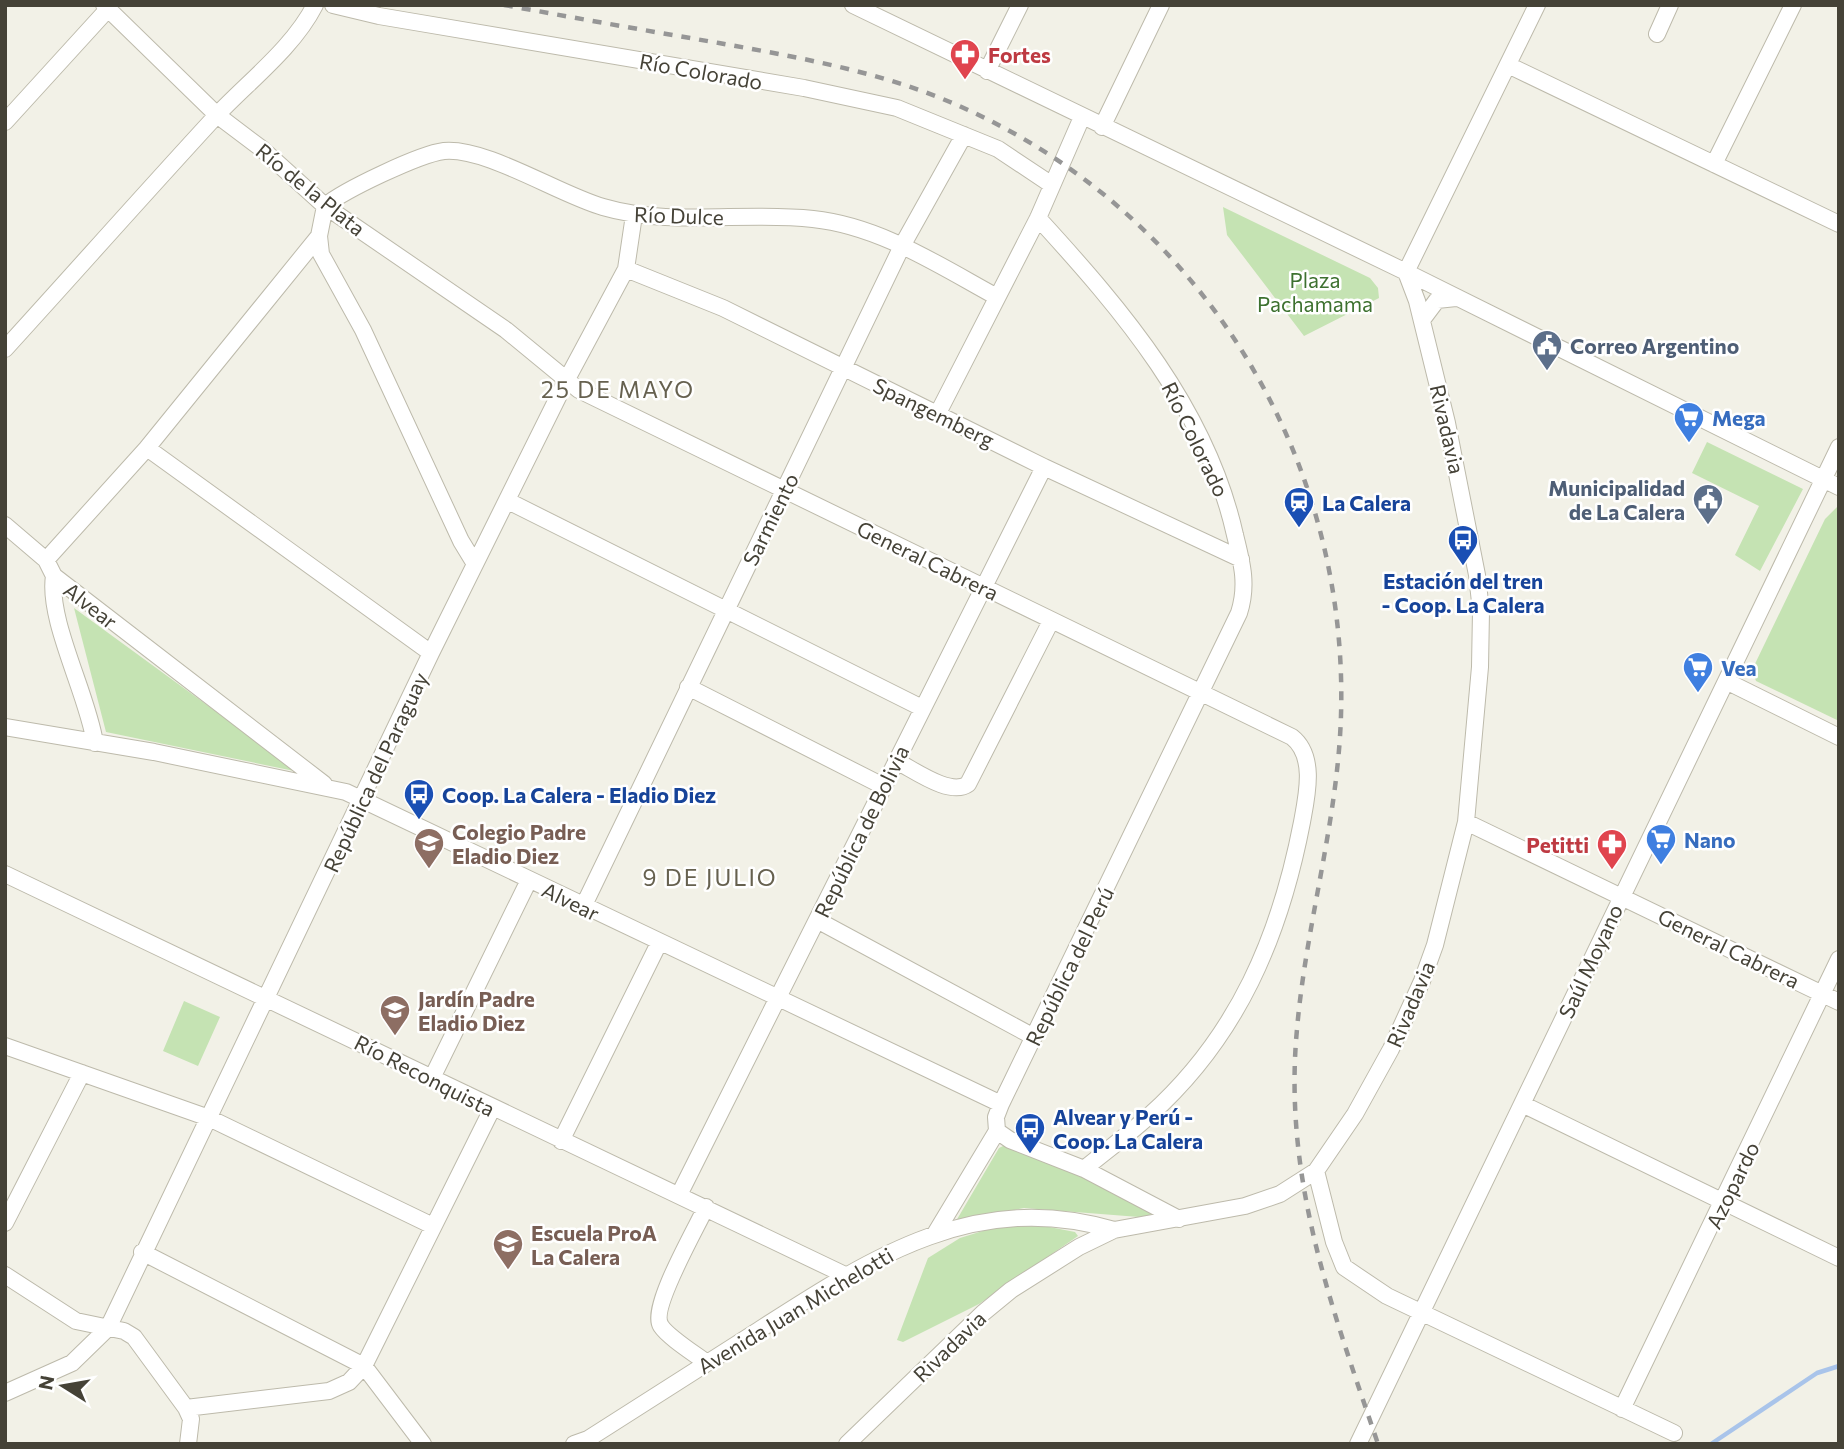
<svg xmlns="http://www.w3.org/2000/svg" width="1844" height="1449" font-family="Commissioner,sans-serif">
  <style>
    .green { fill: #c5e3b3 }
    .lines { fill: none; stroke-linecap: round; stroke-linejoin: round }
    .stream { stroke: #a9c4ea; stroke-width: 4.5 }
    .minor-casing { stroke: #bdbaab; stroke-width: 18 }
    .minor { stroke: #fff; stroke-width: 16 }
    .rail { stroke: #969696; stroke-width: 4.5; stroke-dasharray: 9 9; stroke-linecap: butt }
    .labels { text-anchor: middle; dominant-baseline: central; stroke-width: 5; stroke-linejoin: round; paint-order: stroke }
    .health-label { font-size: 21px; font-weight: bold; fill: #be3a42; stroke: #fff; text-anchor: start }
    .street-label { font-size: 21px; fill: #454237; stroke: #fff }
    .park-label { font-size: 21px; fill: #3d712f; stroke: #fff }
    .service-label { font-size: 21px; font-weight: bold; fill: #4e5e75; stroke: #fff; text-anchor: start }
    .shop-label { font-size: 21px; font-weight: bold; fill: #366cbe; stroke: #fff; text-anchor: start }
    .transit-label { font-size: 21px; font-weight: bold; fill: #164399; stroke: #fff; text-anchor: start }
    .education-label { font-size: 21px; font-weight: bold; fill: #785e54; stroke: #fff; text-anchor: start }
    .neighbourhood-label { font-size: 23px; letter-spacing: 2px; fill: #66614f; stroke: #fff }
  </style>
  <rect width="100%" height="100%" fill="#f2f1e7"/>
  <!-- green -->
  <path class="green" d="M1223 207 1370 278 1378 288 1379 298 1304 336 1227 235Z
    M1707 442 1803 489 1760 571 1735 555 1759 506 1692 473Z
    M1839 505V721L1756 681 1752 670 1825 519Z
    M74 608 299 772 106 732Z
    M184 1001 220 1017 198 1066 163 1051Z
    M1005 1145 1084 1176 1150 1211 1151 1215 1139 1217 1024 1208 956 1221 999 1148Z
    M1034 1224 1075 1232 1078 1236 979 1304 903 1342 897 1340 928 1258 960 1238 989 1229Z"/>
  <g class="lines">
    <!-- stream -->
    <path class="stream" d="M1711 1444 1817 1373 1839 1366"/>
    <!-- minor casing -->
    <g class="minor-casing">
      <path id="minor" d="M104 5 217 115 262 149 325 206 506 330 579 390 1292 737C1316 756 1307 795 1302 822 1280 936 1238 1036 1150 1115 1129 1134 1106 1151 1084 1169
        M333 5 379 16 804 88 897 108 998 149 1052 185
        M853 5 1406 272 1839 487
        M1657 34 1670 5
        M1508 65 1839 224
        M987 71 1020 5
        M5 122 108 9
        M1102 127 1161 5
        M1714 164 1793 5
        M319 236 321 254 363 330 461 541 475 564
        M626 269 723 308 1044 467 1241 559
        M1406 272 1537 5
        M1422 320 1437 300 1456 298
        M5 349C76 271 145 193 216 116 249 81 293 48 315 5
        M938 413 1038 218 1082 117
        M147 448 431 653
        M508 501 922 708
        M5 525 46 560 54 576 324 784
        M46 560 147 448 319 236 325 206C344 190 420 154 444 151 486 147 560 195 603 207 671 227 744 211 813 219 880 226 940 266 997 297
        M54 576C47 620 88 695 95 743
        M1728 682 1839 737
        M688 687 883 786
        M5 727 154 752 346 792 1001 1104
        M896 761C913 769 950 797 968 784L1051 621
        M1466 822 1839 1002
        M5 874 845 1275
        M583 907 902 246 964 135
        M817 920 1034 1037
        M5 1046 209 1118 433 1226
        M432 1078 529 880
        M1522 1104 1839 1258
        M997 1131 1010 1140 1084 1169 1179 1219
        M561 1141 659 943
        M1316 1171 1334 1242 1344 1267 1387 1296 1674 1433
        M679 1195 1044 467
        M706 1207C697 1227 649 1309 661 1326 668 1337 695 1354 707 1363
        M5 1223 82 1073
        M935 1234 997 1131 996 1117 1001 1104 1239 613C1248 585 1242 563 1235 535 1207 409 1123 311 1038 218
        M142 1252 364 1366 423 1444
        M5 1275 76 1321 124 1331 134 1337 186 1408 191 1419 188 1444
        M5 1393 72 1363 108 1328 431 653 566 381 626 269 634 215
        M186 1408 329 1391 349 1382 364 1366 492 1109
        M1622 1409 1839 959
        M574 1444 588 1439C645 1403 702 1366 759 1330 871 1258 975 1189 1114 1230
        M847 1444 983 1313 1011 1290 1079 1247 1114 1230 1245 1206 1280 1194 1316 1171 1355 1114 1391 1049 1422 981 1435 945 1466 822 1480 667 1481 611 1477 575 1447 423 1417 301 1406 272
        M1358 1444 1839 447"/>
    </g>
    <!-- minor -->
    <use href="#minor" class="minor"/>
    <!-- rail -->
    <path class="rail" d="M504 5C576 18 648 31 719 43 796 57 877 71 950 102 1194 205 1349 450 1341 715 1338 820 1306 924 1297 1029 1283 1178 1331 1305 1378 1444"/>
  </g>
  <!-- icons -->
  <defs>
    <g id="pharmacy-pin" transform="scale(1.575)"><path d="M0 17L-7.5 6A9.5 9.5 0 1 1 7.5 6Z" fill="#e0444e" stroke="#fff"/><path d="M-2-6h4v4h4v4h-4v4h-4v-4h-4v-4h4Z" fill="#fff"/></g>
    <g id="civic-pin" transform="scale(1.575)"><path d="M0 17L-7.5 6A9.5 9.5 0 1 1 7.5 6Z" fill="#5c6f8a" stroke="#fff"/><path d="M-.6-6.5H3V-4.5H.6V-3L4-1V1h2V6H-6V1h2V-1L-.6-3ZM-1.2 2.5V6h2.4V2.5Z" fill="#fff"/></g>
    <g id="supermarket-pin" transform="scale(1.575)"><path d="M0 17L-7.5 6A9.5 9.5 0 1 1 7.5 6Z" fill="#3f7fe0" stroke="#fff"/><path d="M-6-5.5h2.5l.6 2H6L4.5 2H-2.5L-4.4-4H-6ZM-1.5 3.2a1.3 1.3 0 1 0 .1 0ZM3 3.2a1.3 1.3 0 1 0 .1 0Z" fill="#fff"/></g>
    <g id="station-pin" transform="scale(1.575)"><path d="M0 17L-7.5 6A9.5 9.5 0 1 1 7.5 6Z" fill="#1a4fb4" stroke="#fff"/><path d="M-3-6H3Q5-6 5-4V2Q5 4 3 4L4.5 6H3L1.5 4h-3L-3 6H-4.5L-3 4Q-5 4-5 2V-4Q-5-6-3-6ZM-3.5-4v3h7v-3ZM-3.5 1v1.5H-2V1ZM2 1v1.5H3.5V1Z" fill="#fff"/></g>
    <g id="bus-pin" transform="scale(1.575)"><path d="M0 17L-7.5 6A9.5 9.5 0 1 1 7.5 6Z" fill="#1a4fb4" stroke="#fff"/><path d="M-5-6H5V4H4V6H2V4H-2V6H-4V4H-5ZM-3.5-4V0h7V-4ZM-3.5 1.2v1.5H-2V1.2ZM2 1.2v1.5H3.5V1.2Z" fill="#fff"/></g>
    <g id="school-pin" transform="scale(1.575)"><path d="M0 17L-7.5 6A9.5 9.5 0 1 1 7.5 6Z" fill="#8d6e63" stroke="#fff"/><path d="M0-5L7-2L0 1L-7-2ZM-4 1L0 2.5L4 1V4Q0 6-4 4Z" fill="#fff"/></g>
  </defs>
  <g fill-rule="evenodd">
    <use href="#pharmacy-pin" x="965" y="54"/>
    <use href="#civic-pin" x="1547" y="345"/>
    <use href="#supermarket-pin" x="1689" y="417"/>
    <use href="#civic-pin" x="1708" y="499"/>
    <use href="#station-pin" x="1299" y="502"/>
    <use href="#bus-pin" x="1463" y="540"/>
    <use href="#supermarket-pin" x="1698" y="667"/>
    <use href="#bus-pin" x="419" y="794"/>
    <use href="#supermarket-pin" x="1661" y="839"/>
    <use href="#school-pin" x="429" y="843"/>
    <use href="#pharmacy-pin" x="1612" y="844"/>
    <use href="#school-pin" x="395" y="1010"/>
    <use href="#bus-pin" x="1030" y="1128"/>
    <use href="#school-pin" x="508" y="1244"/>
  </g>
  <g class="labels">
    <!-- health labels -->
    <g class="health-label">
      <text x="988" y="54">Fortes</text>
      <text x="1589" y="844" text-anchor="end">Petitti</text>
    </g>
    <!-- street labels -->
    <g class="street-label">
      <text transform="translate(701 71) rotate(10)">Río Colorado</text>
      <text transform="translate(311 189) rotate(39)">Río de la Plata</text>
      <text transform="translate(679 215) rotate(2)">Río Dulce</text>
      <text transform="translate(934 412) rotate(26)">Spangemberg</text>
      <text transform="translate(1448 429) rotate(77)">Rivadavia</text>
      <text transform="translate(1196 439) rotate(64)">Río Colorado</text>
      <text transform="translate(770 519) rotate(-64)">Sarmiento</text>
      <text transform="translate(928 560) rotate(26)">General Cabrera</text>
      <text transform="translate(91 605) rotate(38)">Alvear</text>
      <text transform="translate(375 772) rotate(-65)">República del Paraguay</text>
      <text transform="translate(861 831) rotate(-64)">República de Bolivia</text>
      <text transform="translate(571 901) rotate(26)">Alvear</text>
      <text transform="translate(1729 948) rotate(26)">General Cabrera</text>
      <text transform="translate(1590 961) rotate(-65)">Saúl Moyano</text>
      <text transform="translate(1069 966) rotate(-64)">República del Perú</text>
      <text transform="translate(1410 1004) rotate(-67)">Rivadavia</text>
      <text transform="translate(425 1075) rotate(27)">Río Reconquista</text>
      <text transform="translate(1732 1185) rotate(-64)">Azopardo</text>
      <text transform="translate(795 1310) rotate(-31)">Avenida Juan Michelotti</text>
      <text transform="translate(949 1346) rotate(-44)">Rivadavia</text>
    </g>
    <!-- park labels -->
    <g class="park-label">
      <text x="1315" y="279">Plaza<tspan x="1315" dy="24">Pachamama</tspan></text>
    </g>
    <!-- service labels -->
    <g class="service-label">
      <text x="1570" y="345">Correo Argentino</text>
      <text x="1685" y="487" text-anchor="end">Municipalidad<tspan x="1685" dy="24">de La Calera</tspan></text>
    </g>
    <!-- shop labels -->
    <g class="shop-label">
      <text x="1712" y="417">Mega</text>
      <text x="1721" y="667">Vea</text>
      <text x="1684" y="839">Nano</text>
    </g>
    <!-- transit labels -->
    <g class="transit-label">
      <text x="1322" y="502">La Calera</text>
      <text x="1463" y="580" text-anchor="middle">Estación del tren<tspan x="1463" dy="24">- Coop. La Calera</tspan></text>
      <text x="442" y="794">Coop. La Calera - Eladio Diez</text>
      <text x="1053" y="1116">Alvear y Perú -<tspan x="1053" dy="24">Coop. La Calera</tspan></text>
    </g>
    <!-- education labels -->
    <g class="education-label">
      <text x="452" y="831">Colegio Padre<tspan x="452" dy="24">Eladio Diez</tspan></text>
      <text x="418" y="998">Jardín Padre<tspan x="418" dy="24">Eladio Diez</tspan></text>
      <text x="531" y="1232">Escuela ProA<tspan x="531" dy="24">La Calera</tspan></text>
    </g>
    <!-- neighbourhood labels -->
    <g class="neighbourhood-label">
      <text x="618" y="389">25 DE MAYO</text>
      <text x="710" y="877">9 DE JULIO</text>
    </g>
  </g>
  <!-- border -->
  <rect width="1844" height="1449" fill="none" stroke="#454237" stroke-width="14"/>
  <!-- north arrow -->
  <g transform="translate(63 1386) rotate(281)" stroke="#ffffff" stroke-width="5" paint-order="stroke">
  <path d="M0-5L12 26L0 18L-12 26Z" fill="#454237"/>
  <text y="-10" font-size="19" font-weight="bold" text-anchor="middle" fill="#454237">N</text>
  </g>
</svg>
